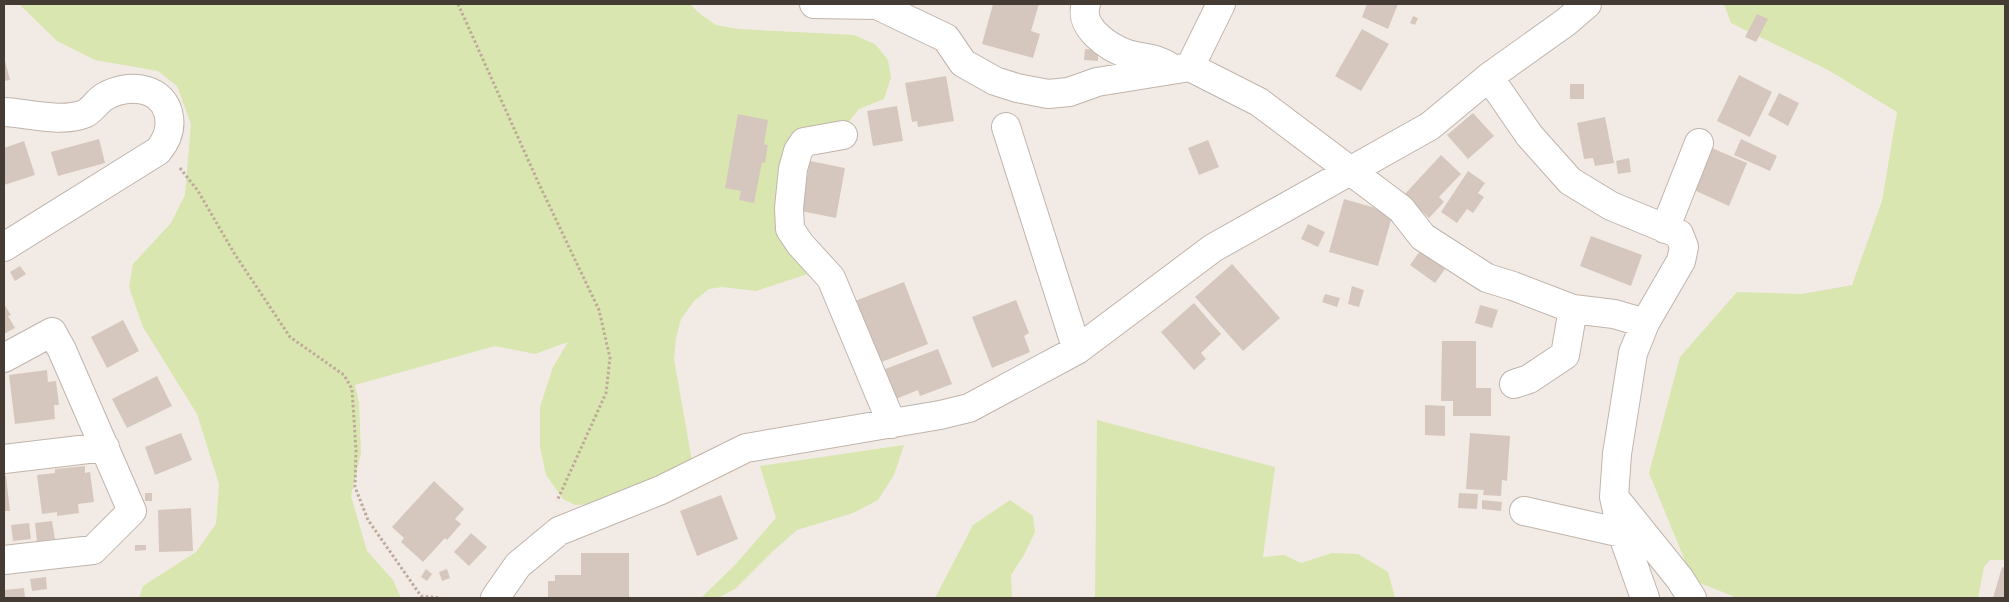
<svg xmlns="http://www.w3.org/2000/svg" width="2009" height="602" font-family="'Space Grotesk',sans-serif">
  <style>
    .green { fill: #d9e6af }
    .building { fill: #d6c7be }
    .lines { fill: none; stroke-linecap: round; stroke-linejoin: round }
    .minor-casing { stroke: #c0b4ab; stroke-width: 30 }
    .path { stroke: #bfa99a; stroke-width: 3; stroke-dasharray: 2.5 2.5; stroke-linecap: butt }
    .minor { stroke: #fff; stroke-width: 28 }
  </style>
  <rect width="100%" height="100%" fill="#f2ebe5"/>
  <!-- green -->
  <path class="green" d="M19 4H690L699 13 716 25 738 29 854 35 875 44 888 60 891 78 884 99 859 109 846 125 787 160 814 272 756 291 722 287 709 289 694 301 681 319 676 338 674 359 692 461 594 504 575 505 563 499 546 475 540 447V407L553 367 568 342 535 354 495 346 355 385 359 402 361 453 351 496 367 551 393 580 401 598H139L143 586 196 552 216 524 219 484 197 414 143 327 129 287 133 264 171 223 185 195 191 124 177 86 158 71 95 60 57 41Z
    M1724 4H2005V560H1990L1984 567 1978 598H1737L1693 580 1649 473 1680 357 1737 292 1802 294 1852 285 1882 201 1897 112 1828 70 1731 23Z
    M1097 420 1275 467 1263 557 1284 555 1301 563 1332 553 1358 554 1388 572 1395 598H1095Z
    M904 445 894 475 878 500 853 513 797 530 772 552 735 589 718 598H701L735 565 776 518 760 466Z
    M1010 500 1033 516 1035 532 1024 555 1011 575 1012 598H935L973 525Z"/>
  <!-- building -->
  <path class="building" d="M993 4H1039L1031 31 1040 34 1033 58 982 44Z
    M1367 4H1398L1388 29 1362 17Z
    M1757 14 1768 19 1756 42 1745 37Z
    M1413 16 1418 18 1415 25 1410 23Z
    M1362 29 1389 44 1361 91 1335 76Z
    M1085 49 1098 50V61L1084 60Z
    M4 57 10 80 4 81Z
    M1739 75 1772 92 1750 137 1717 121Z
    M946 76 954 121 918 127 917 121 912 122 905 83Z
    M1570 84H1584V99H1570Z
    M1779 93 1799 103 1788 126 1768 115Z
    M897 106 903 141 873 146 867 111Z
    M1473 113 1494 136 1468 159 1447 135Z
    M738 114 768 120 764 144 768 145 765 163 762 162 754 203 739 200 741 191 725 188Z
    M1605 117 1614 163 1595 166 1593 158 1584 159 1577 123Z
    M99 139 105 163 58 176 51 152Z
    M1741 139 1777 156 1770 171 1734 155Z
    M1208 140 1219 167 1199 175 1188 148Z
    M24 141 35 175 4 185V148Z
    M1712 148 1747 163 1729 206 1694 190Z
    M1441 155 1461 174 1439 197 1444 202 1429 218 1404 195Z
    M1629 158 1631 172 1618 174 1616 161Z
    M810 161 845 168 836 218 801 211Z
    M1468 171 1485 183 1478 193 1484 197 1473 213 1467 209 1457 223 1441 212Z
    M1344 199 1393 213 1378 266 1329 252Z
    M1308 224 1325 232 1318 247 1301 239Z
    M1591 236 1642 255 1631 286 1580 266Z
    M1420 251 1445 269 1435 283 1410 265Z
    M1232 264 1280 318 1243 351 1195 297Z
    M20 266 26 274 15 281 10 272Z
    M904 282 928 344 879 363 855 301Z
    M1352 286 1364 290 1359 307 1348 304Z
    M1325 294 1340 298 1337 307 1322 302Z
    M1016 300 1029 333 1024 336 1030 352 992 368 972 317Z
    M1194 303 1221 334 1201 353 1206 359 1194 370 1161 332Z
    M4 304 11 315 8 316 15 328 4 334Z
    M1480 305 1498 310 1492 328 1475 323Z
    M123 320 139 351 107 368 91 337Z
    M1442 341H1476V388H1491V416H1453V401H1441Z
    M938 349 952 384 920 396 918 390 896 399 880 371Z
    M47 370 48 382 56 381 59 405H54L55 419 15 424 9 375Z
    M157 376 172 406 127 428 112 399Z
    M1425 405 1445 406V436L1425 435Z
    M181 433 192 460 155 475 145 447Z
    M1470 433 1510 436 1507 481 1502 480 1501 496 1483 495 1484 490 1466 489Z
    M85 466V473L90 472 94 502 78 504 79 513 57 516V512L42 514 37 475 55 473V469Z
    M4 476H6L10 511H4Z
    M434 481 464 509 455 519 461 524 447 540 445 538 423 562 401 542 404 538 392 527Z
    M145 493H152V501H145Z
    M1459 493 1478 494 1477 509 1458 508Z
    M721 495 738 539 697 556 680 511Z
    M1482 500 1502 502 1501 511 1482 509Z
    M191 508 193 551 159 552 158 510Z
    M52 521 55 539 37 542 35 523Z
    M29 523 31 539 13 541 11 525Z
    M471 533 487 547 469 566 454 552Z
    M135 545H146V550L135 551Z
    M581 553H629V598H548V581H555V575H581Z
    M2002 567 2005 568V598H1993Z
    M426 569 432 574 427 581 421 577Z
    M447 569 450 578 442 581 439 572Z
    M46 577 47 589 32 591 30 579Z
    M24 588 25 598H4V590Z"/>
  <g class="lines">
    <!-- minor casing -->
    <g class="minor-casing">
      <path id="minor" d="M814 4 877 5 946 38 963 63 995 81 1017 88 1048 94 1069 92 1097 82 1190 67 1259 102 1401 209 1423 237 1487 278 1513 286 1573 309 1614 314 1645 323
        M1086 4C1078 27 1108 47 1127 54 1144 59 1156 57 1172 68
        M1190 67 1221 4
        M1489 77 1529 135 1570 181 1611 206 1679 234 1684 247 1681 261 1645 323 1633 353 1617 454 1614 497 1622 533 1645 598
        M4 112C28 113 60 123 84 114 92 111 97 101 104 97 126 84 160 85 168 112 172 127 168 139 158 151L4 247
        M1006 127 1077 350
        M843 135 804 142 798 151 793 169 789 208 790 229 800 244 831 278 892 424
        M1665 229 1699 143
        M4 358 52 332 62 350 132 511 93 550 4 560
        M1514 384 1529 379 1565 355 1573 309
        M4 459 105 447
        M1618 502 1680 579 1692 598
        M1524 511 1622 533
        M495 598 518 565 559 531 661 490 746 448 940 415 969 408 1077 350 1213 248 1430 126 1489 77 1566 22 1587 4"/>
    </g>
    <!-- path -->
    <path class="path" d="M458 4 539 184 599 310 610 358 606 393 557 501
      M180 168 198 191 234 253 290 337 344 375 352 389 356 450 355 487 368 520 421 596 440 598"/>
    <!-- minor -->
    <use href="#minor" class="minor"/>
  </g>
  <!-- border -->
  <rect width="2009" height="602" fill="none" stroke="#443b35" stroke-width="10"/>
</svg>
